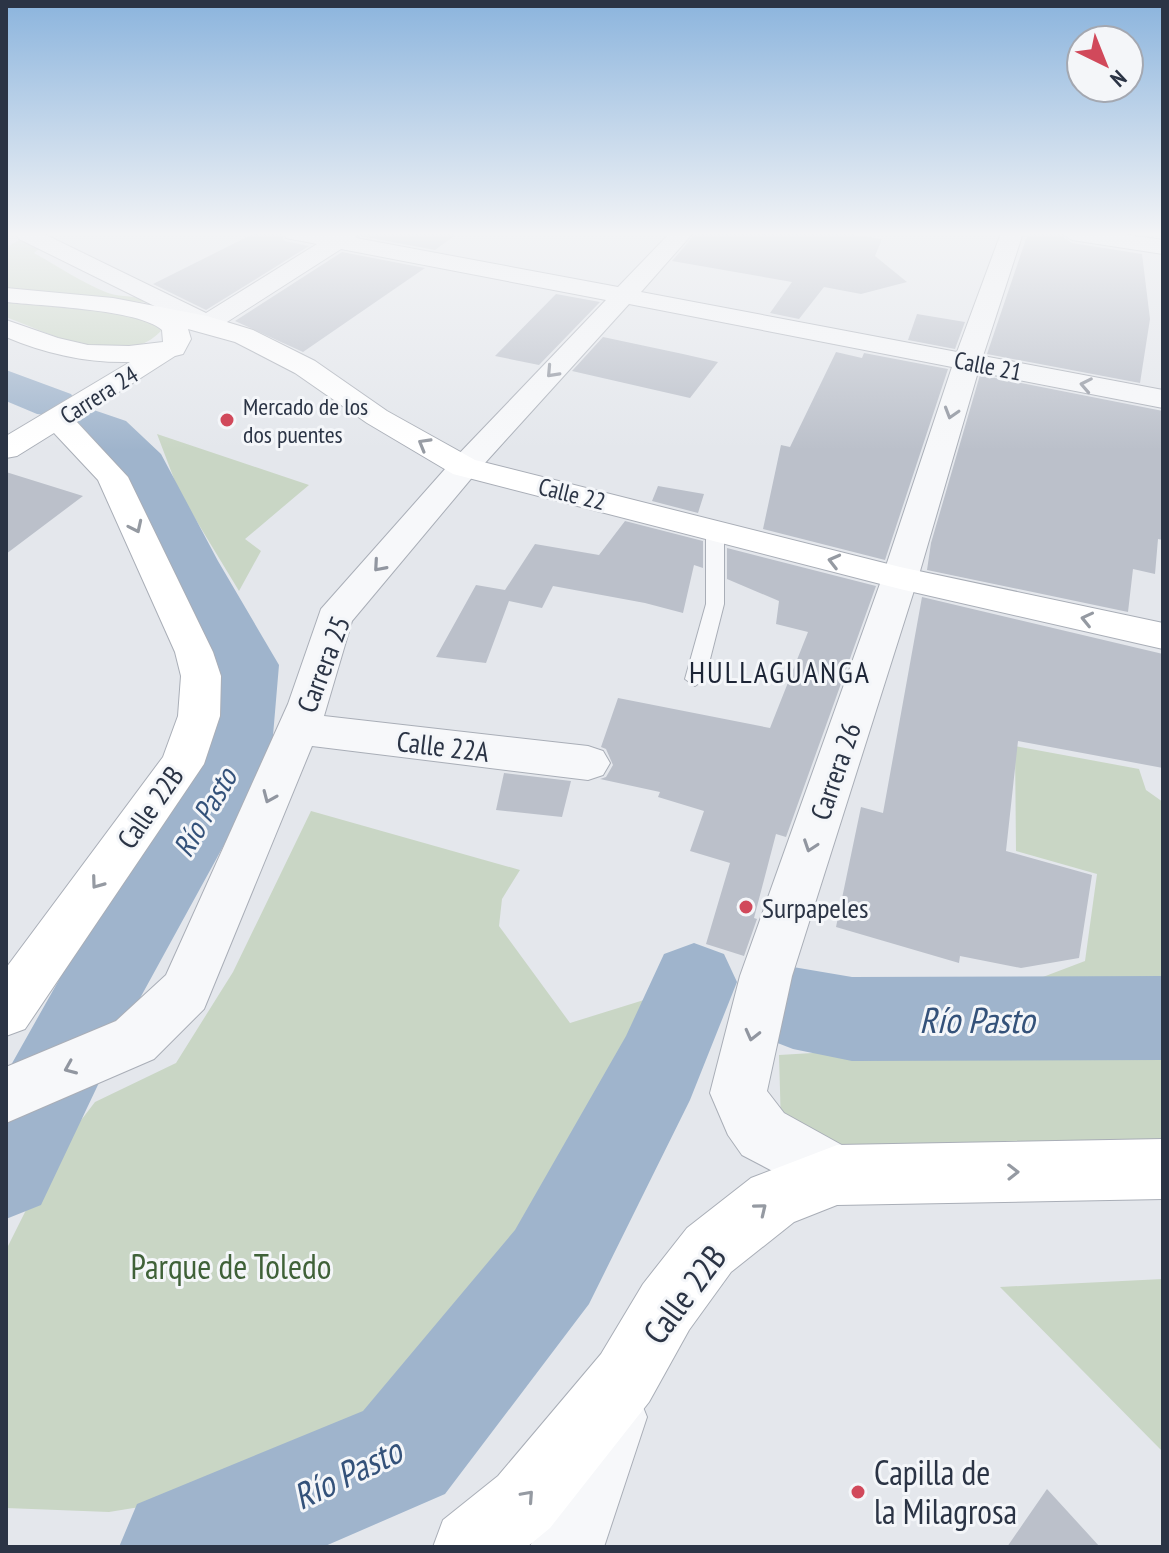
<svg xmlns="http://www.w3.org/2000/svg" width="1169" height="1553" font-family="'PT Sans Narrow',sans-serif">
  <style>
    .green { fill: #c9d6c5 }
    .lines { fill: none; stroke-linecap: round; stroke-linejoin: round }
    .river { fill: #9fb4cc; fill-rule: evenodd }
    .building { fill: #bbc0ca }
    .lane-casing { stroke: #a9aeb7; stroke-width: 2 }
    .street-casing { stroke: #a9aeb7; stroke-width: 2 }
    .secondary-casing { stroke: #a9aeb7; stroke-width: 2 }
    .lane { fill: #f7f8fa; fill-rule: evenodd }
    .street { fill: #f7f8fa; fill-rule: evenodd }
    .secondary { fill: #fff; fill-rule: evenodd }
    .oneway { stroke: #9196a0 }
    .oneway2 { stroke: #959aa2 }
    .poi-dot { fill: #d1495b; stroke: #f4f6f9; stroke-width: 3 }
    .labels { text-anchor: middle; dominant-baseline: central; stroke-width: 6; stroke-linejoin: round; paint-order: stroke }
    .far-street-label { font-size: 24px; fill: #2b3445; stroke: #f4f6f9 }
    .far-poi-label { font-size: 24px; fill: #2b3445; stroke: #f4f6f9; text-anchor: start }
    .street-label { font-size: 28px; fill: #2b3445; stroke: #f4f6f9 }
    .poi-label { font-size: 28px; fill: #2b3445; stroke: #f4f6f9; text-anchor: start }
    .neighbourhood-label { font-size: 30px; letter-spacing: 2px; fill: #1d2536; stroke: #f4f6f9 }
    .water-label { font-size: 30px; font-style: italic; fill: #34527a; stroke: #f4f6f9 }
    .near-park-label { font-size: 34px; fill: #3f6138; stroke: #f4f6f9 }
    .near-street-label { font-size: 34px; fill: #2b3445; stroke: #f4f6f9 }
    .near-poi-label { font-size: 34px; fill: #2b3445; stroke: #f4f6f9; text-anchor: start }
    .near-water-label { font-size: 36px; font-style: italic; fill: #34527a; stroke: #f4f6f9 }
  </style>
  <rect width="100%" height="100%" fill="#e4e7ec"/>
  <!-- green -->
  <path class="green" d="M24 238 42 246 34 253C58 266 82 283 108 293 122 298 138 294 151 303L6 289V247Z
    M6 298 141 317 155 323 161 331C122 372 49 333 6 317Z
    M157 434 309 485 245 539 261 551 239 591 179 492Z
    M1015 746 1139 769 1146 790 1163 802V1000L1035 980 1085 961 1097 874 1016 851Z
    M311 811 520 870 502 899 499 926 570 1023 660 995 663 1025 583 1170 468 1316 368 1426 250 1489 109 1512 6 1508V1250L52 1158 95 1102 176 1063 233 972Z
    M1163 1032V1146L807 1148 781 1126 779 1055Z
    M1163 1279V1452L1000 1287Z"/>
  <g class="lines">
    <!-- river -->
    <path class="river" d="M6 370 71 394 78 404 75 408 82 406 126 421 161 454 218 561 279 665 271 759 133 1011 41 1205 6 1219V1074L73 955 201 755 215 665 160 561 120 471 92 441 65 431 58 421 61 417 37 414 6 401Z
      M694 943 724 954 737 982 690 1100 589 1304 445 1494 323 1547H119L137 1504 363 1411 515 1230 626 1036 664 954Z
      M793 967 852 977 1163 976V1060L852 1061 793 1049 762 1037 749 1008 762 979Z"/>
  </g>
  <!-- building -->
  <path class="building" d="M255 233H280L285 241 309 246 206 310 153 284Z
    M361 233H458L435 250 360 236Z
    M696 233H844L882 239 875 256 907 282 861 294 824 287 799 319 770 313 792 282 672 261Z
    M1028 233H1058L1072 243 1142 254 1150 319 1140 383 987 354Z
    M342 252 425 268 303 352 235 321Z
    M556 294 600 302 539 365 495 356Z
    M917 314 965 322 955 349 908 340Z
    M603 337 683 354 718 362 690 398 572 371Z
    M836 352 862 358 864 353 948 369 885 560 763 529 781 445 790 447Z
    M980 375 1163 411V540L1158 539 1155 574 1133 569 1128 612 927 570 931 543Z
    M6 472 83 496 6 554Z
    M658 486 704 494 698 513 652 501Z
    M625 521 703 541V568L694 565 683 613 645 603 553 586 542 608 509 601 486 663 436 657 476 585 505 590 535 544 599 555Z
    M727 548 876 586 786 837 776 834 754 918 757 919 744 956 706 944 730 863 690 851 704 811 658 797 660 792 600 779 606 777 613 765 606 749 601 747 618 698 770 728 808 632 776 624 779 601 727 579Z
    M922 597 1163 654V768L1018 741 1006 851 1092 875 1079 958 1021 968 960 956 959 963 836 927 861 807 883 813Z
    M504 773 571 781 562 817 496 810Z
    M1047 1489 1100 1547H1007Z"/>
  <g class="lines">
    <!-- lane casing -->
    <g class="lane-casing">
      <path id="lane" d="M715 526 724 531V604L705 679 695 686 685 679 706 604V531Z"/>
    </g>
    <!-- street casing -->
    <g class="street-casing">
      <path id="street" d="M42 233 206 313 317 244 286 238 283 233H358L356 238 618 287 670 233H693L641 292 957 352 1001 233H1023L983 356 1163 390V408L978 372 918 578 792 976 767 1091 784 1113 858 1154 867 1175 858 1196 837 1205 742 1155 728 1135 710 1093 740 976 882 578 952 367 629 304 475 474 352 621 324 716 588 746 603 751 610 763 603 775 588 780 312 746 204 1009 154 1059 6 1123V1067L116 1021 166 975 288 704 321 609 453 460 606 300 341 249 216 329 207 332 19 239 16 234Z
        M1061 233H1115L1163 240V254L1072 240Z
        M612 1382 637 1392 647 1417 604 1547H530L587 1392Z"/>
    </g>
    <!-- secondary casing -->
    <g class="secondary-casing">
      <path id="secondary" d="M6 288 113 298 207 316 253 330 315 361 387 411 475 460 900 567 1163 623V649L900 589 453 474 367 423 295 373 235 342 188 329 191 339 183 354 175 356 75 420 128 477 213 652 221 676 220 716 204 764 25 1029 6 1036V968L163 757 178 716 181 676 175 652 98 480 54 433 17 456 6 458V436L130 362C87 363 46 354 6 337V320L58 338 88 345 129 346 163 342 162 330C139 309 40 306 6 302Z
        M1163 1139V1199L837 1205 794 1222 731 1272 689 1330 649 1402 550 1528 527 1547H433L443 1520 498 1476 601 1354 643 1284 687 1228 751 1178 837 1145Z"/>
    </g>
    <!-- lane -->
    <use href="#lane" class="lane"/>
    <!-- street -->
    <use href="#street" class="street"/>
    <!-- secondary -->
    <use href="#secondary" class="secondary"/>
  </g>
  <!-- one-way arrows -->
  <defs><path id="oneway-chevron" d="M-2-3.5L2.5 0L-2 3.5" fill="none" stroke-width="1.6" stroke-linecap="round" stroke-linejoin="round" transform="scale(2)"/></defs>
  <g class="oneway">
    <use href="#oneway-chevron" transform="translate(552 372) rotate(133)"/>
    <use href="#oneway-chevron" transform="translate(1086 385) rotate(-169)"/>
    <use href="#oneway-chevron" transform="translate(951 413) rotate(107)"/>
    <use href="#oneway-chevron" transform="translate(379 566) rotate(131)"/>
    <use href="#oneway-chevron" transform="translate(269 797) rotate(113)"/>
    <use href="#oneway-chevron" transform="translate(810 846) rotate(109)"/>
    <use href="#oneway-chevron" transform="translate(752 1035) rotate(104)"/>
    <use href="#oneway-chevron" transform="translate(70 1068) rotate(157)"/>
  </g>
  <g class="oneway2">
    <use href="#oneway-chevron" transform="translate(424 444) rotate(-150)"/>
    <use href="#oneway-chevron" transform="translate(136 527) rotate(65)"/>
    <use href="#oneway-chevron" transform="translate(834 561) rotate(-166)"/>
    <use href="#oneway-chevron" transform="translate(1087 619) rotate(-167)"/>
    <use href="#oneway-chevron" transform="translate(97 883) rotate(126)"/>
    <use href="#oneway-chevron" transform="translate(1013 1172) rotate(-1)"/>
    <use href="#oneway-chevron" transform="translate(761 1209) rotate(-39)"/>
    <use href="#oneway-chevron" transform="translate(528 1496) rotate(-48)"/>
  </g>
  <!-- sky -->
  <linearGradient id="sky" x2="0" y2="1"><stop stop-color="#8bb4dd"/><stop offset="0.52" stop-color="#f3f4f6"/><stop offset="1" stop-color="#f3f4f6" stop-opacity="0"/></linearGradient>
  <rect width="1169" height="450" fill="url(#sky)"/>
  <!-- markers -->
  <g class="poi-dot">
    <circle cx="227" cy="420" r="8"/>
    <circle cx="746" cy="907" r="8"/>
    <circle cx="858" cy="1492" r="8"/>
  </g>
  <g class="labels">
    <!-- far-street labels -->
    <g class="far-street-label">
      <text transform="translate(988 366) rotate(11)">Calle 21</text>
      <text transform="translate(99 395) rotate(-32)">Carrera 24</text>
      <text transform="translate(572 494) rotate(14)">Calle 22</text>
    </g>
    <!-- far-poi labels -->
    <g class="far-poi-label">
      <text x="243" y="406">Mercado de los<tspan x="243" dy="28">dos puentes</tspan></text>
    </g>
    <!-- street labels -->
    <g class="street-label">
      <text transform="translate(323 664) rotate(-69)">Carrera 25</text>
      <text transform="translate(443 746) rotate(7)">Calle 22A</text>
      <text transform="translate(835 771) rotate(-71)">Carrera 26</text>
      <text transform="translate(150 807) rotate(-55)">Calle 22B</text>
    </g>
    <!-- poi labels -->
    <g class="poi-label">
      <text x="762" y="907">Surpapeles</text>
    </g>
    <!-- neighbourhood labels -->
    <g class="neighbourhood-label">
      <text x="780" y="671">HULLAGUANGA</text>
    </g>
    <!-- water labels -->
    <g class="water-label">
      <text transform="translate(204 812) rotate(-60)">Río Pasto</text>
    </g>
    <!-- near-park labels -->
    <g class="near-park-label">
      <text x="231" y="1266">Parque de Toledo</text>
    </g>
    <!-- near-street labels -->
    <g class="near-street-label">
      <text transform="translate(684 1294) rotate(-53)">Calle 22B</text>
    </g>
    <!-- near-poi labels -->
    <g class="near-poi-label">
      <text x="874" y="1472">Capilla de<tspan x="874" dy="39">la Milagrosa</tspan></text>
    </g>
    <!-- near-water labels -->
    <g class="near-water-label">
      <text x="977" y="1019">Río Pasto</text>
      <text transform="translate(347 1473) rotate(-26)">Río Pasto</text>
    </g>
  </g>
  <!-- border -->
  <rect width="1169" height="1553" fill="none" stroke="#2b3445" stroke-width="16"/>
  <!-- north arrow -->
  <g transform="translate(1105 64) rotate(137)"><circle r="38" fill="#f4f6f9" stroke="#a4a8b1" stroke-width="2"/>
  <path d="M0-6L14 30L0 20L-14 30Z" fill="#d1495b"/>
  <text y="-12" font-size="22" font-weight="bold" text-anchor="middle" fill="#2b3445">N</text>
  </g>
</svg>
